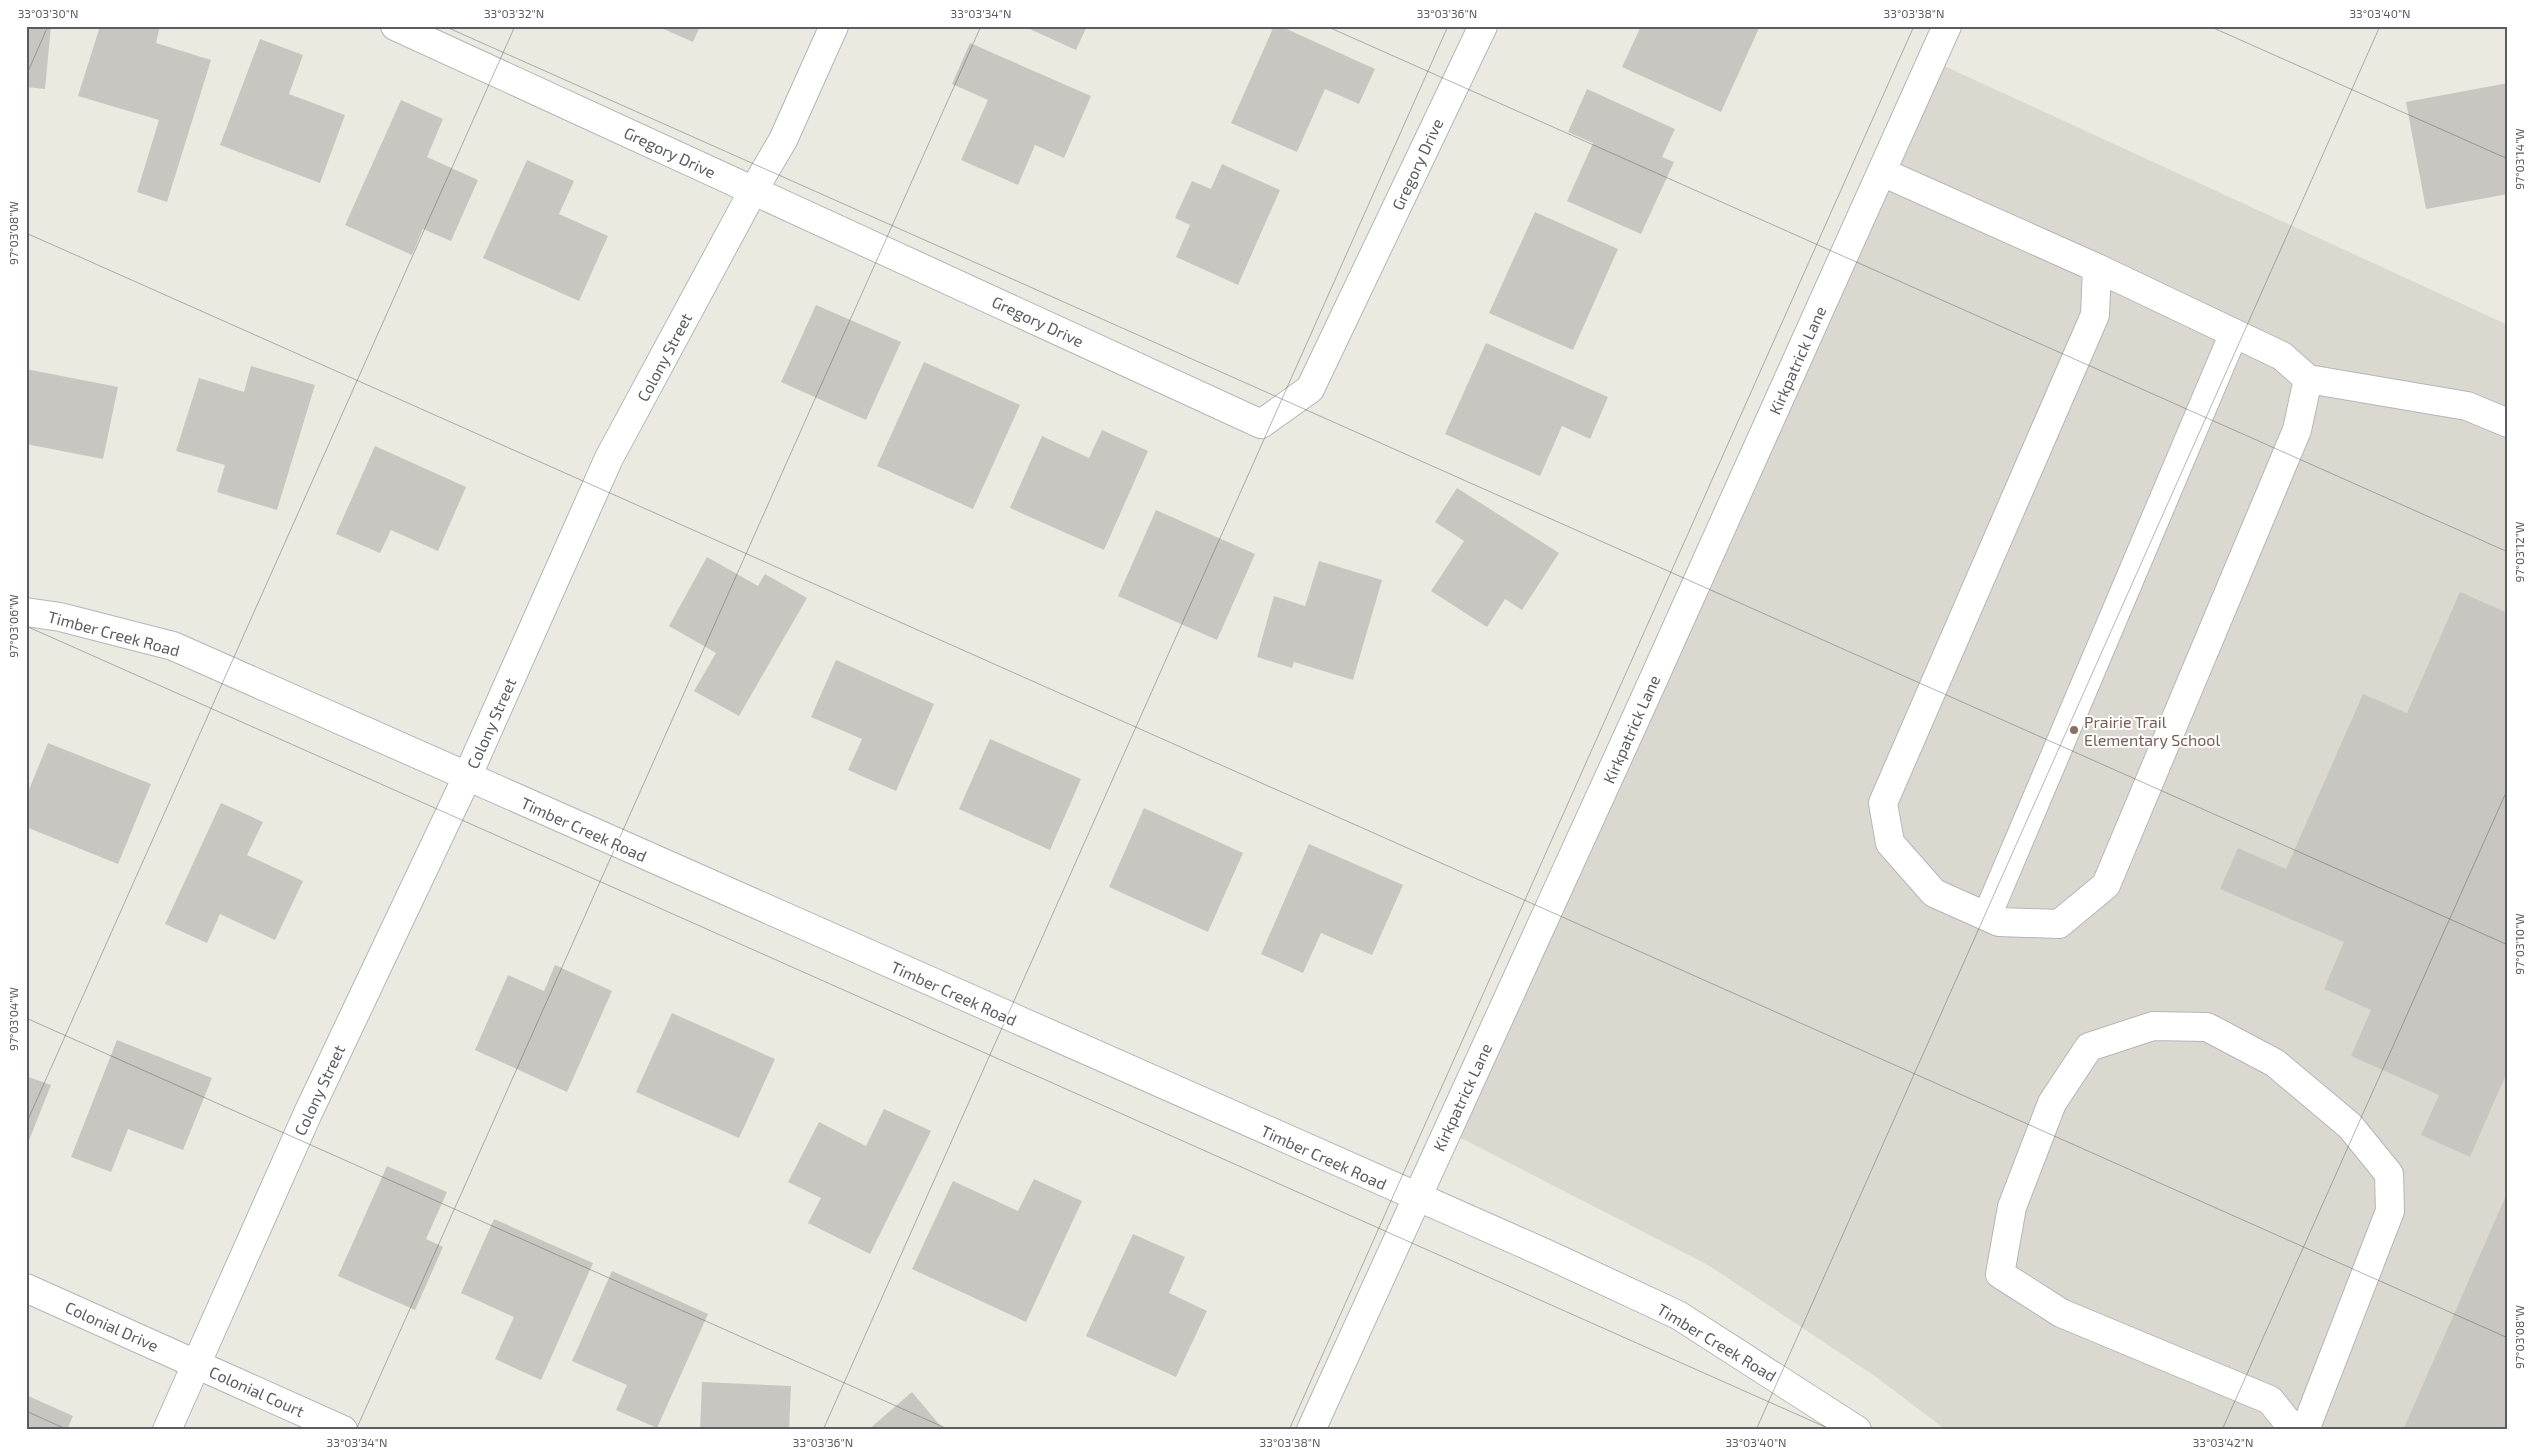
<svg xmlns="http://www.w3.org/2000/svg" width="2534" height="1456" font-family="'Exo 2',sans-serif">
  <style>
    .education { fill: #dbd9cf }
    .building { fill: #c8c6c0 }
    .lines { fill: none; stroke-linecap: round; stroke-linejoin: round }
    .minor-casing { stroke: #b3b6ba; stroke-width: 30 }
    .minor { stroke: #fff; stroke-width: 28 }
    .ticks { fill: none; stroke: #595c60; stroke-width: 1; stroke-opacity: 0.45 }
    .education-dot { fill: #8d6e63; stroke: #fff; stroke-width: 2 }
    .labels { text-anchor: middle; dominant-baseline: central; stroke-width: 4; stroke-linejoin: round; paint-order: stroke }
    .street-label { font-size: 16px; fill: #595c60; stroke: #fff }
    .education-label { font-size: 16px; fill: #785e54; stroke: #fff; text-anchor: start }
    .neatline { fill: none; stroke: #595c60; stroke-width: 2 }
    .ticks-label { font-size: 12px; text-anchor: middle; fill: #595c60 }
  </style>
  <rect width="100%" height="100%" fill="#ebeae1"/>
  <!-- education -->
  <path class="education" d="M1940 64 2508 325V1430H1946L1876 1377 1708 1265 1457 1136Z"/>
  <!-- building -->
  <path class="building" d="M26 26H51L45 89 26 87Z
    M100 26H160L156 43 211 60 167 202 137 192 159 120 78 96Z
    M657 26H700L693 42Z
    M1023 26H1087L1076 50Z
    M1274 26H1280L1375 69 1359 104 1325 89 1297 152 1231 123Z
    M1641 26H1760L1721 112 1622 67Z
    M260 39 303 55 289 94 345 115 320 183 220 145Z
    M970 43 1091 96 1064 158 1035 145 1018 185 961 160 988 100 952 84Z
    M2508 83V194L2426 209 2406 102Z
    M1587 89 1675 129 1662 157 1674 162 1641 234 1567 201 1593 143 1568 132Z
    M401 100 443 119 427 157 478 180 451 241 423 229 412 255 345 225Z
    M527 160 574 181 559 214 608 236 579 301 483 258Z
    M1222 164 1280 190 1238 285 1176 257 1190 225 1175 218 1192 181 1211 189Z
    M1535 212 1618 249 1573 350 1489 313Z
    M816 305 901 342 866 420 781 382Z
    M1486 343 1608 397 1590 439 1562 426 1540 476 1445 434Z
    M924 362 1020 405 973 509 877 466Z
    M251 366 315 385 277 510 217 492 225 465 176 451 199 378 244 392Z
    M26 369 118 387 103 459 26 444Z
    M1102 430 1148 451 1104 550 1010 508 1042 436 1089 458Z
    M375 446 466 487 438 551 391 530 380 553 336 534Z
    M1457 488 1559 553 1522 610 1505 599 1487 627 1431 591 1464 541 1435 522Z
    M1156 510 1255 554 1217 640 1118 596Z
    M707 557 758 586 765 574 807 598 739 716 694 691 716 653 669 626Z
    M1319 561 1382 580 1353 680 1294 662 1292 668 1257 657 1274 596 1305 606Z
    M2460 592 2508 613V1070L2470 1157 2421 1135 2439 1095 2351 1056 2371 1010 2324 989 2344 942 2220 889 2238 848 2286 869 2363 694 2407 713Z
    M836 660 934 704 896 791 848 770 862 739 811 717Z
    M990 739 1081 779 1050 850 959 809Z
    M48 743 151 784 118 864 26 827V797Z
    M221 803 263 822 247 855 303 881 275 940 220 914 207 943 165 924Z
    M1144 808 1243 853 1208 932 1109 887Z
    M1309 844 1403 885 1372 955 1321 933 1303 973 1261 954Z
    M555 965 612 991 567 1092 475 1050 508 975 544 991Z
    M672 1013 775 1059 739 1138 636 1092Z
    M117 1040 212 1078 183 1150 128 1129 111 1172 71 1157Z
    M26 1076 51 1085 26 1148Z
    M884 1109 931 1131 870 1254 808 1223 821 1198 788 1182 819 1122 866 1146Z
    M387 1166 447 1192 426 1239 443 1247 415 1310 338 1276Z
    M1034 1179 1082 1201 1026 1322 912 1269 953 1181 1018 1211Z
    M2508 1191V1430H2403Z
    M494 1219 593 1263 541 1380 495 1359 514 1317 461 1293Z
    M1133 1234 1185 1257 1169 1293 1207 1311 1176 1377 1086 1336Z
    M612 1271 708 1314 657 1428 616 1410 627 1385 572 1361Z
    M702 1382 791 1386 789 1430H700Z
    M912 1392 944 1430H868Z
    M26 1395 73 1416 67 1430H26Z"/>
  <g class="lines">
    <!-- minor casing -->
    <g class="minor-casing">
      <path id="minor" d="M395 26 1261 424 1310 389 1483 26
        M1882 172 2097 268 2282 356 2308 379 2297 430 2106 885 2059 924 1999 922 1934 893 1890 843 1883 803 2095 315 2097 268
        M2308 379 2467 406 2508 423
        M26 612 60 617 173 646 1547 1254 1678 1315 1857 1430
        M1987 916 2234 333
        M26 1288 343 1430
        M167 1430 308 1113 467 777 609 458 753 191 783 140 834 26
        M1311 1430 1641 707 1947 26
        M2294 1430 2270 1400 2061 1313 2000 1274 2012 1207 2052 1103 2089 1047 2153 1026 2207 1027 2275 1063 2350 1126 2389 1174 2390 1211 2305 1430"/>
    </g>
    <!-- minor -->
    <use href="#minor" class="minor"/>
  </g>
  <!-- ticks -->
  <path class="ticks" d="M444 26 2508 945M1326 26 2508 552M2209 26 2508 159M26 76 48 26M26 233 2508 1338M26 626 1832 1430M26 1018 950 1430M26 1124 515 26M26 1411 68 1430M356 1430 981 26M823 1430 1448 26M1289 1430 1914 26M1756 1430 2380 26M2222 1430 2508 788"/>
  <!-- markers -->
  <circle class="education-dot" cx="2074" cy="730" r="5"/>
  <g class="labels">
    <!-- street labels -->
    <g class="street-label">
      <text transform="translate(670 152) rotate(25)">Gregory Drive</text>
      <text transform="translate(1417 164) rotate(-65)">Gregory Drive</text>
      <text transform="translate(1038 321) rotate(25)">Gregory Drive</text>
      <text transform="translate(664 357) rotate(-62)">Colony Street</text>
      <text transform="translate(1797 360) rotate(-66)">Kirkpatrick Lane</text>
      <text transform="translate(114 633) rotate(15)">Timber Creek Road</text>
      <text transform="translate(491 723) rotate(-66)">Colony Street</text>
      <text transform="translate(1631 729) rotate(-66)">Kirkpatrick Lane</text>
      <text transform="translate(584 829) rotate(24)">Timber Creek Road</text>
      <text transform="translate(954 993) rotate(24)">Timber Creek Road</text>
      <text transform="translate(319 1090) rotate(-65)">Colony Street</text>
      <text transform="translate(1462 1097) rotate(-65)">Kirkpatrick Lane</text>
      <text transform="translate(1324 1157) rotate(24)">Timber Creek Road</text>
      <text transform="translate(112 1326) rotate(24)">Colonial Drive</text>
      <text transform="translate(1717 1342) rotate(31)">Timber Creek Road</text>
      <text transform="translate(257 1391) rotate(24)">Colonial Court</text>
    </g>
    <!-- education labels -->
    <g class="education-label">
      <text x="2084" y="721">Prairie Trail<tspan x="2084" dy="18">Elementary School</tspan></text>
    </g>
  </g>
  <!-- border -->
  <rect width="2534" height="1456" fill="none" stroke="#ffffff" stroke-width="55"/>
  <rect x="28" y="28" width="2478" height="1400" class="neatline"/>
  <g class="ticks-label">
    <text x="48" y="18">33°03'30"N</text>
    <text x="514" y="18">33°03'32"N</text>
    <text x="981" y="18">33°03'34"N</text>
    <text x="1447" y="18">33°03'36"N</text>
    <text x="1914" y="18">33°03'38"N</text>
    <text x="2380" y="18">33°03'40"N</text>
    <text transform="translate(2520 159) rotate(-90)" y="4">97°03'14"W</text>
    <text transform="translate(14 233) rotate(-90)" y="4">97°03'08"W</text>
    <text transform="translate(2520 552) rotate(-90)" y="4">97°03'12"W</text>
    <text transform="translate(14 626) rotate(-90)" y="4">97°03'06"W</text>
    <text transform="translate(2520 944) rotate(-90)" y="4">97°03'10"W</text>
    <text transform="translate(14 1019) rotate(-90)" y="4">97°03'04"W</text>
    <text transform="translate(2520 1337) rotate(-90)" y="4">97°03'08"W</text>
    <text x="357" y="1447">33°03'34"N</text>
    <text x="823" y="1447">33°03'36"N</text>
    <text x="1290" y="1447">33°03'38"N</text>
    <text x="1756" y="1447">33°03'40"N</text>
    <text x="2223" y="1447">33°03'42"N</text>
  </g>
</svg>
